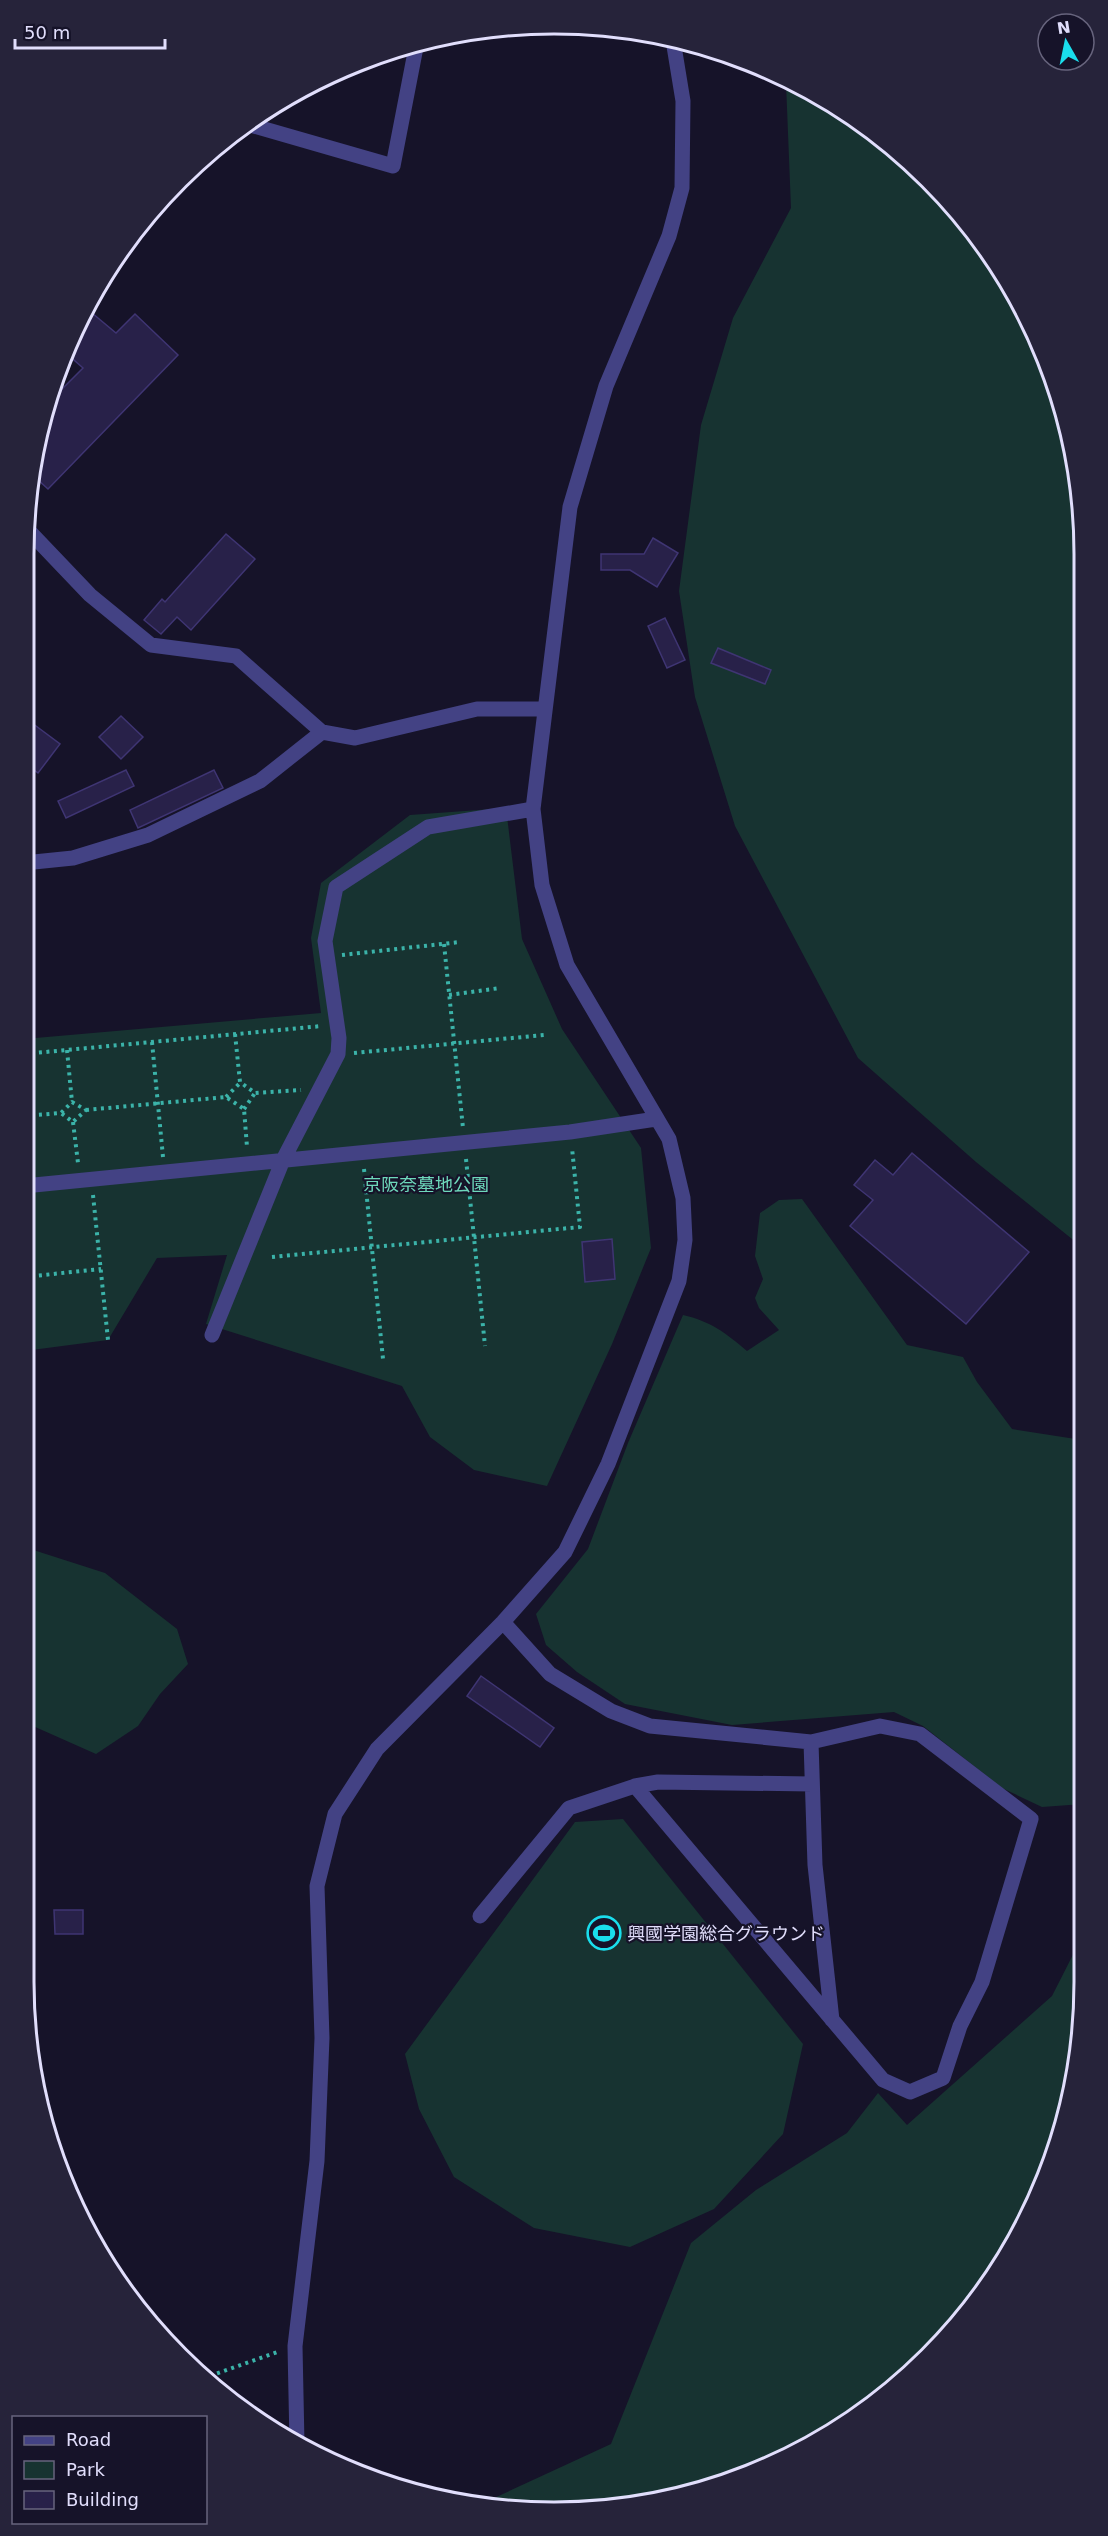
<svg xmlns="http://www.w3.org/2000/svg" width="1108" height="2536" font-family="'DejaVu Sans','Noto Sans JP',sans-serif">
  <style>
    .green { fill: #173331 }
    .building { fill: #282149; stroke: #3f3573; stroke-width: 1.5 }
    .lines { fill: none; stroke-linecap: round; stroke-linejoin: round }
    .path { stroke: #3bb3a9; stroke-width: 4; stroke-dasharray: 3 4.5; stroke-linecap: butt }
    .minor { stroke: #434284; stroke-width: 15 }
    .labels { text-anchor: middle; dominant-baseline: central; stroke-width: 4.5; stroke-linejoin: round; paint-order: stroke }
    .park-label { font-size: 18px; fill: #6ed8bb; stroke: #161329 }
    .poi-label { font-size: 18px; fill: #e1defc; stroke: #161329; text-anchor: start }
    .rim { fill: none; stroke: #e1defc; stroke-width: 3 }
  </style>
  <rect width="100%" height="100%" fill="#161329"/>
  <!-- green -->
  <path class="green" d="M786 83 849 114 953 205 1029 320 1079 484 1082 1247 976 1162 858 1058 735 826 695 697 679 591 701 425 733 318 791 208Z
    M506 808 522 939 562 1029 641 1148 651 1248 612 1344 547 1486 474 1470 430 1437 402 1386 206 1324 227 1255 157 1258 108 1340 24 1351V1039L321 1013 311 938 321 883 410 815Z
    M802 1199 907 1345 963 1357 977 1382 1012 1429 1082 1440 1083 1804 1042 1807 1002 1788 923 1726 894 1712 732 1725 625 1704 577 1672 546 1645 536 1614 588 1549 628 1443 683 1315C710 1321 726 1333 747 1351L779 1330 759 1308 755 1298 763 1279 755 1256 760 1213 779 1200Z
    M24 1547 105 1573 177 1629 188 1664 160 1694 138 1726 96 1754 24 1722Z
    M623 1819 803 2044 783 2134 714 2209 630 2247 534 2228 454 2177 419 2109 405 2054 575 1822Z
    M1084 1933V1982L1056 2153 1013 2247 953 2331 819 2441 657 2502 554 2512 479 2505 611 2444 691 2243 756 2190 847 2133 878 2093 907 2125 1052 1996Z"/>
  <!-- building -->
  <path class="building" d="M86 308 116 333 135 314 178 355 48 489 36 478 49 402 83 368 66 353Z
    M226 534 255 559 191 630 177 617 161 634 144 620 162 599 165 602Z
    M653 538 678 553 657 587 630 570H601V554H644Z
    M665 618 685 660 667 668 648 626Z
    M718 648 771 670 765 684 711 663Z
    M121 716 143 737 121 759 99 737Z
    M32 723 60 744 38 773 24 762V733Z
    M126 770 134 786 66 818 58 801Z
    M214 770 223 788 138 828 130 810Z
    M912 1153 1029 1252 966 1324 850 1226 873 1200 854 1185 875 1160 893 1175Z
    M612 1239 615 1279 585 1282 582 1242Z
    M481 1676 554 1728 540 1747 467 1696Z
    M54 1910H83V1934H55Z"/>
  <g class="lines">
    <!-- path -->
    <path class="path" d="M444 944 463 1128
      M342 955 460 942
      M449 995 500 988
      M235 1034 240 1082 255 1093 301 1090
      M152 1042 163 1157
      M67 1050 72 1102
      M354 1053 544 1035
      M24 1054 322 1026
      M226 1097 240 1083
      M244 1109 255 1093
      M86 1110 226 1097 244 1109 247 1147
      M24 1116 61 1113 72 1102 86 1110 73 1122 61 1113
      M73 1122 78 1163
      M466 1159 485 1346
      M364 1169 383 1359
      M93 1195 108 1340
      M272 1257 580 1227 572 1148
      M24 1277 101 1269
      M210 2376 280 2351"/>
    <!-- minor -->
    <path class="minor" d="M247 124 393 166 417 42
      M28 530 90 595 151 645 236 656 322 732 355 738 477 709H545
      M24 863 73 858 148 835 260 781 322 732
      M24 1186 570 1132 656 1119
      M212 1335 283 1160 338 1054 339 1038 325 941 336 887 428 827 533 809
      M811 1742 815 1865 832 2020
      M635 1786 658 1782 812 1784
      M480 1916 569 1808 635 1786 883 2080 910 2092 943 2078 960 2026 982 1982 1031 1819 920 1734 880 1726 811 1742 650 1726 611 1711 550 1674 503 1622
      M297 2444 295 2346 317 2161 322 2038 317 1886 335 1814 377 1749 503 1622 565 1552 608 1464 679 1281 685 1240 683 1198 669 1139 567 965 542 885 533 809 570 507 606 386 669 236 682 188 683 101 673 40"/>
  </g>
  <!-- icons -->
  <defs>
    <g id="stadium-ring" transform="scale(1.725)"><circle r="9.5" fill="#161329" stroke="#1addec" stroke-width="1.5"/><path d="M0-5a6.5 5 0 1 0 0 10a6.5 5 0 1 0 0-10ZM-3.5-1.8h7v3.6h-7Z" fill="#1addec"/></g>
  </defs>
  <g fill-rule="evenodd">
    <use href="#stadium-ring" x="604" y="1933"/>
  </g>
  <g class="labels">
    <!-- park labels -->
    <g class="park-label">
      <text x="426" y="1184">京阪奈墓地公園</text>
    </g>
    <!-- poi labels -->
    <g class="poi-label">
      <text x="627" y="1933">興國学園総合グラウンド</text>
    </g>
  </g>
  <!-- crop -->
  <path d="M0 0H1108V2536H0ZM554 34H554A520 520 0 0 1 1074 554V1982A520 520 0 0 1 554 2502H554A520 520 0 0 1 34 1982V554A520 520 0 0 1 554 34Z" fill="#26233a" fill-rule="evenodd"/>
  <path class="rim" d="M554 34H554A520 520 0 0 1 1074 554V1982A520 520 0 0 1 554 2502H554A520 520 0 0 1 34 1982V554A520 520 0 0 1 554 34Z"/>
  <!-- legend -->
  <rect x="12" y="2416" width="195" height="108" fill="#161329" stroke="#67647d" stroke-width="1.5"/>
  <rect x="24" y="2436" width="30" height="9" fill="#434284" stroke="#67647d" stroke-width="1.5"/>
  <text x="66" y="2446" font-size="18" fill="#e1defc">Road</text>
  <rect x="24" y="2461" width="30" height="18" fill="#173331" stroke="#67647d" stroke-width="1.5"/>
  <text x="66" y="2476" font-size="18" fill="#e1defc">Park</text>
  <rect x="24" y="2491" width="30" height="18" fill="#282149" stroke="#67647d" stroke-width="1.5"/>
  <text x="66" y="2506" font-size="18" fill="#e1defc">Building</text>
  <!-- north arrow -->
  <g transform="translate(1066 42) rotate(351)"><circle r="28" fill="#161329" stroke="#67647d" stroke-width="1.5"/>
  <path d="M0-4.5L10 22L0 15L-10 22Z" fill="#1addec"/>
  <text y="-9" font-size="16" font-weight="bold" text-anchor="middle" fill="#e1defc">N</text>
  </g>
  <!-- scale -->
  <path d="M15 39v9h150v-9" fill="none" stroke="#e1defc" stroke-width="3"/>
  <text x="24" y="39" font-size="18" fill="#e1defc" stroke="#161329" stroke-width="4.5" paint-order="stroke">50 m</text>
</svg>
